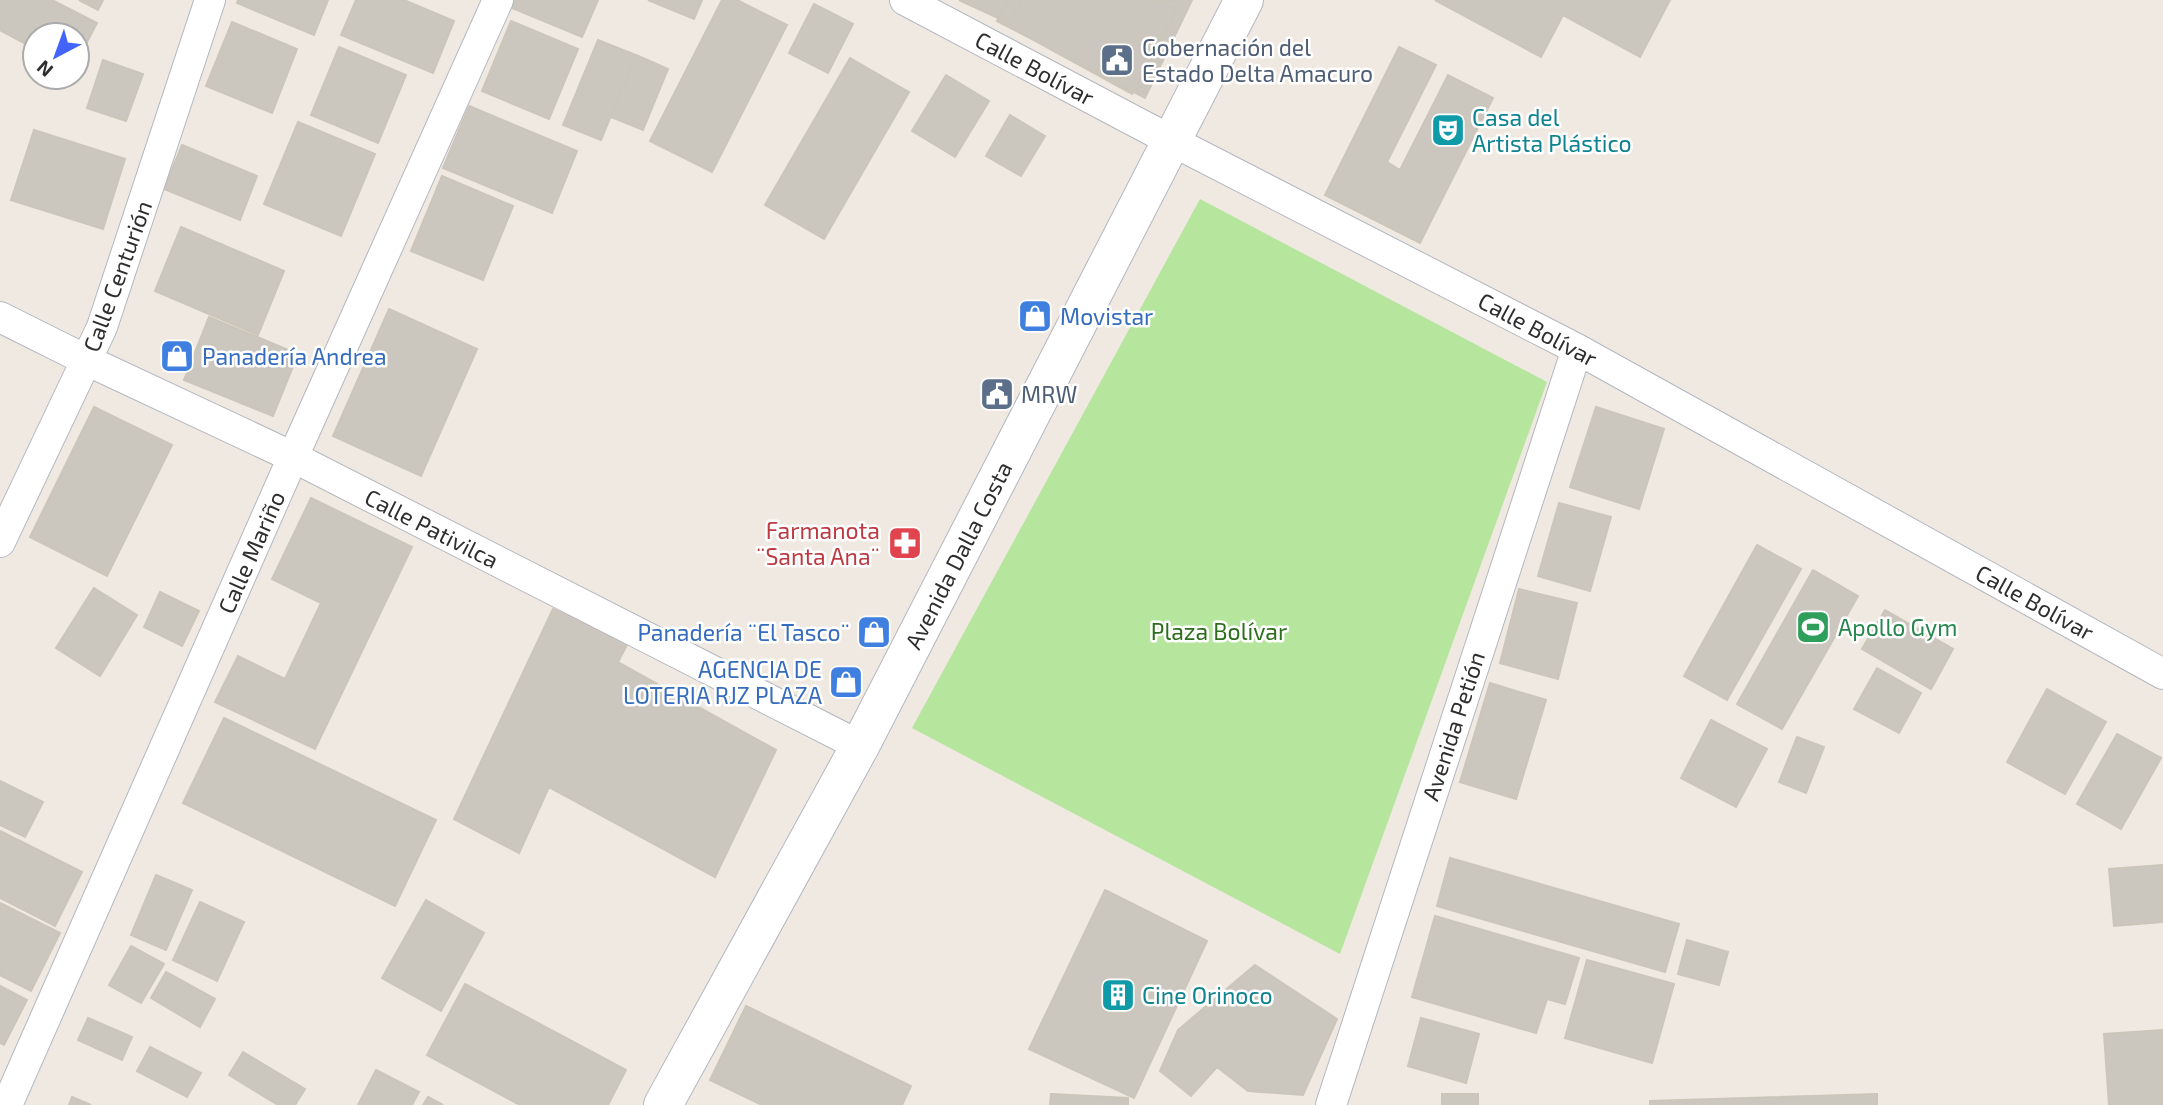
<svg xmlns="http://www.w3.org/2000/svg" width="2163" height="1105" font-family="'Exo 2',sans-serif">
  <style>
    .green { fill: #b6e59e }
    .building { fill: #cbc7bf; stroke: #cbc5ba; stroke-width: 2 }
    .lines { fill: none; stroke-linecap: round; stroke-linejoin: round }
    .minor-casing { stroke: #b4b7c1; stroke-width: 32 }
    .secondary-casing { stroke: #b4b7c1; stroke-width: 40 }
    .minor { stroke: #fff; stroke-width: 30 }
    .secondary { stroke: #fff; stroke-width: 38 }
    .labels { text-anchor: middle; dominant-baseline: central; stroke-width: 5; stroke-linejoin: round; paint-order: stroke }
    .service-label { font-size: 23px; fill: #4e5e75; stroke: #fff; text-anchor: start }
    .street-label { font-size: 23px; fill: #2e2e2e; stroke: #fff }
    .culture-label { font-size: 23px; fill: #0d838f; stroke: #fff; text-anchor: start }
    .shop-label { font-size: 23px; fill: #366cbe; stroke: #fff; text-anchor: start }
    .health-label { font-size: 23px; fill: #be3a42; stroke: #fff; text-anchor: end }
    .leisure-label { font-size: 23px; fill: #27864d; stroke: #fff; text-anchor: start }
    .park-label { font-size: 23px; fill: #2c6e1b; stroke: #fff }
  </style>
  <rect width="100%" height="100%" fill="#efe9e1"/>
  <!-- green -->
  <path class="green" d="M1200 199 1547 382 1340 954 912 728Z"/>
  <!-- building -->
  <path class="building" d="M0 0H52L97 23 77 61V35H35V49L0 30Z
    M79 0H103L98 10Z
    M238 0H328L314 35 237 3Z
    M356 0H404L454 21 433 73 341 35Z
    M515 0H598L582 37 512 8Z
    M648 0H702L694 19Z
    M722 0H737L787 25 712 172 650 141Z
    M959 0H1009L1000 19Z
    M1008 0H1192L1145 98 997 21Z
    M1022 0H1158L1177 10 1132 94 1008 26Z
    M1435 0H1670L1640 57 1563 15 1541 57Z
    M814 4 853 24 828 73 789 53Z
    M511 21 578 49 549 119 482 91Z
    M232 22 297 49 272 113 206 86Z
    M598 40 636 55 601 140 563 125Z
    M339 47 406 75 378 143 311 115Z
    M1399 47 1436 65 1387 162 1400 170 1448 75 1493 98 1420 243 1325 195Z
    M636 55 668 69 643 130 611 117Z
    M850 58 909 92 824 239 765 205Z
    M103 60 143 74 126 121 87 108Z
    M946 75 989 101 955 157 912 131Z
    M469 106 577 151 552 213 443 168Z
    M1010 115 1045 136 1021 176 986 156Z
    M298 122 375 154 341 236 264 204Z
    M34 130 125 159 103 229 11 200Z
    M182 145 257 176 240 220 164 189Z
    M442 176 513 206 483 280 411 251Z
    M181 227 284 271 258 335 155 291Z
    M389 309 477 349 421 476 333 436Z
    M209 317 298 354 273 416 184 380Z
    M94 407 172 445 107 576 30 537Z
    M1596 407 1664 429 1639 509 1570 487Z
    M311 498 412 547 315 749 215 702 238 656 285 679 321 603 272 579Z
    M1559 503 1611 517 1590 591 1538 576Z
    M1757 545 1801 569 1727 700 1684 676Z
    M1813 570 1858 596 1782 729 1737 704Z
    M94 588 137 615 100 676 56 648Z
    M1519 589 1577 603 1558 679 1500 663Z
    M160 592 199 611 182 646 144 627Z
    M553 609 628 643 618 662 776 750 715 877 549 787 519 853 454 819Z
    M1885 610 1953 649 1931 689 1862 649Z
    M1877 668 1921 693 1899 733 1854 709Z
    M1490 683 1546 700 1516 799 1460 782Z
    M2047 689 2106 722 2065 794 2007 762Z
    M224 718 436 820 395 906 183 803Z
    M1711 720 1767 749 1736 807 1681 778Z
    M2117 734 2161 758 2121 829 2077 804Z
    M1797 737 1824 747 1806 793 1779 782Z
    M0 781 43 802 25 837 0 825Z
    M0 831 82 872 55 926 0 898Z
    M1450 858 1679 924 1665 972 1437 906Z
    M2163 865V922L2114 926 2109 869Z
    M156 875 192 890 166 950 131 935Z
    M1105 890 1207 941 1134 1098 1029 1049Z
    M426 900 484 933 441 1011 382 978Z
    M200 902 244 922 217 981 173 960Z
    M0 903 60 933 31 991 0 975Z
    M1435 916 1579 958 1565 1004 1547 999 1536 1033 1412 997Z
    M1687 940 1728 952 1719 985 1678 974Z
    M131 946 164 964 141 1003 109 985Z
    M1587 960 1674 984 1652 1063 1565 1038Z
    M1255 965 1337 1019 1303 1095 1248 1091 1217 1067 1191 1096 1160 1071 1178 1030Z
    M166 972 215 999 200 1027 151 998Z
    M465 984 626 1070 608 1105H520L427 1055Z
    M0 986 27 1000 4 1045 0 1043Z
    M746 1006 911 1086 902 1105H762L710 1080Z
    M88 1018 132 1037 122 1060 78 1040Z
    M1421 1018 1479 1034 1466 1083 1408 1066Z
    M2163 1030V1105H2109L2104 1034Z
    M150 1047 201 1073 187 1097 137 1071Z
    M243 1052 305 1089 295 1105H278L229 1075Z
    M376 1070 419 1092 412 1105H358Z
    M1051 1094 1128 1098V1105H1050Z
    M1442 1094H1478V1105H1442Z
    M1877 1094V1105H1650V1101Z
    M72 1097 91 1105H69Z
    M428 1097 443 1105H423Z"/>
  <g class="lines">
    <!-- minor casing -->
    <g class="minor-casing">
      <path id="minor" d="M905 0 1172 141 1577 349 2163 674
        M0 317 86 360 293 457 860 746
        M0 542 102 327 210 0
        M7 1105 293 457 498 0
        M1331 1105 1577 349"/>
    </g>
    <!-- secondary casing -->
    <g class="secondary-casing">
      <path id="secondary" d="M663 1105 860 746 1244 0"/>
    </g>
    <!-- minor -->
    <use href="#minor" class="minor"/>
    <!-- secondary -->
    <use href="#secondary" class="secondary"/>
  </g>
  <!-- icons -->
  <defs>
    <g id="civic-square" transform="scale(1.75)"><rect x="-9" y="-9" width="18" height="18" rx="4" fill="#5c6f8a" stroke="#fff"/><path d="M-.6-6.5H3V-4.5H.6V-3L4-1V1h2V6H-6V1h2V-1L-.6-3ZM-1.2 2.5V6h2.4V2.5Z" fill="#fff"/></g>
    <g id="theatre-square" transform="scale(1.75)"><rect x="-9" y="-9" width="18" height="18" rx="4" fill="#0f9aa8" stroke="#fff"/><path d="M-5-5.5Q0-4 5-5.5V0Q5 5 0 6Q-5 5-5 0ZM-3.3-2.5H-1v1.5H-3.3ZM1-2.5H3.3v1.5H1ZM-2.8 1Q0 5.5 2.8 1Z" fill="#fff"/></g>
    <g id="shop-square" transform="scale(1.75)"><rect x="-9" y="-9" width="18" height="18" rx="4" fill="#3f7fe0" stroke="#fff"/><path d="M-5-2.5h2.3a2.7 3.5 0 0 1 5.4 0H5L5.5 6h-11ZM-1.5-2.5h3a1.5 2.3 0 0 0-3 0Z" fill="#fff"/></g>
    <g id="pharmacy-square" transform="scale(1.75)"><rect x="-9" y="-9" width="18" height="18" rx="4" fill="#e0444e" stroke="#fff"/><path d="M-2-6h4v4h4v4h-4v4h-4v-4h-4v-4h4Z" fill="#fff"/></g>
    <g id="stadium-square" transform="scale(1.75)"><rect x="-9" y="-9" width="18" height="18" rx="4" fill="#2e9e5b" stroke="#fff"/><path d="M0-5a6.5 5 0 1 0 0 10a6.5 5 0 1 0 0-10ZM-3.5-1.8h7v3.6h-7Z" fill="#fff"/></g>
    <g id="building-square" transform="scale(1.75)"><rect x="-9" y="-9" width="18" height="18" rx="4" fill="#0f9aa8" stroke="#fff"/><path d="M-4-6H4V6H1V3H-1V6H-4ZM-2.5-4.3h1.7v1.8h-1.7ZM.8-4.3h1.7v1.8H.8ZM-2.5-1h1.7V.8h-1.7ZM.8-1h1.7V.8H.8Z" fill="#fff"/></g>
  </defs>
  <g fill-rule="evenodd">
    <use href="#civic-square" x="1117" y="60"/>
    <use href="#theatre-square" x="1448" y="130"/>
    <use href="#shop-square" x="1035" y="316"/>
    <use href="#shop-square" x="177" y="356"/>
    <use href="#civic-square" x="997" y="394"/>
    <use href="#pharmacy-square" x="905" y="543"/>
    <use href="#stadium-square" x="1813" y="627"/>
    <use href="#shop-square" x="874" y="632"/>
    <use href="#shop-square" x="846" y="682"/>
    <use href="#building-square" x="1118" y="995"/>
  </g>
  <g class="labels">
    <!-- service labels -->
    <g class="service-label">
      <text x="1142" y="47">Gobernación del<tspan x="1142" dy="26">Estado Delta Amacuro</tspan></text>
      <text x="1021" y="394">MRW</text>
    </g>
    <!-- street labels -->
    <g class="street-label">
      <text transform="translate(1035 68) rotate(28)">Calle Bolívar</text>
      <text transform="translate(117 276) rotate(-70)">Calle Centurión</text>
      <text transform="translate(1538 329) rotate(28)">Calle Bolívar</text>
      <text transform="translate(432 528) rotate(27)">Calle Pativilca</text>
      <text transform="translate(251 552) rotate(-66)">Calle Mariño</text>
      <text transform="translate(958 555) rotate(-63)">Avenida Dalla Costa</text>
      <text transform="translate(2035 602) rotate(29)">Calle Bolívar</text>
      <text transform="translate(1453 726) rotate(-72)">Avenida Petión</text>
    </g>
    <!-- culture labels -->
    <g class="culture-label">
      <text x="1472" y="117">Casa del<tspan x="1472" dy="26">Artista Plástico</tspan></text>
      <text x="1142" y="995">Cine Orinoco</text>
    </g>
    <!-- shop labels -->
    <g class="shop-label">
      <text x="1060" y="316">Movistar</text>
      <text x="202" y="356">Panadería Andrea</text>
      <text x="850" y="632" text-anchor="end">Panadería ¨El Tasco¨</text>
      <text x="822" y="669" text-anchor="end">AGENCIA DE<tspan x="822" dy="26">LOTERIA RJZ PLAZA</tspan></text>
    </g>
    <!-- health labels -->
    <g class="health-label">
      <text x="880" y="530">Farmanota<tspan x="880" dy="26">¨Santa Ana¨</tspan></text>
    </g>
    <!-- leisure labels -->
    <g class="leisure-label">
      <text x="1838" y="627">Apollo Gym</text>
    </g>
    <!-- park labels -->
    <g class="park-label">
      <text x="1219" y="631">Plaza Bolívar</text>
    </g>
  </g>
  <!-- north arrow -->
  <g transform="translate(56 56) rotate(221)"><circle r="33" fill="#ffffff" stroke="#ababab" stroke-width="2"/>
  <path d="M0-5L12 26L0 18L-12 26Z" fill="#4264fb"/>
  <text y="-10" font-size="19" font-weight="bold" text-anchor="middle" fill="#2e2e2e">N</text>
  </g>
</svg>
